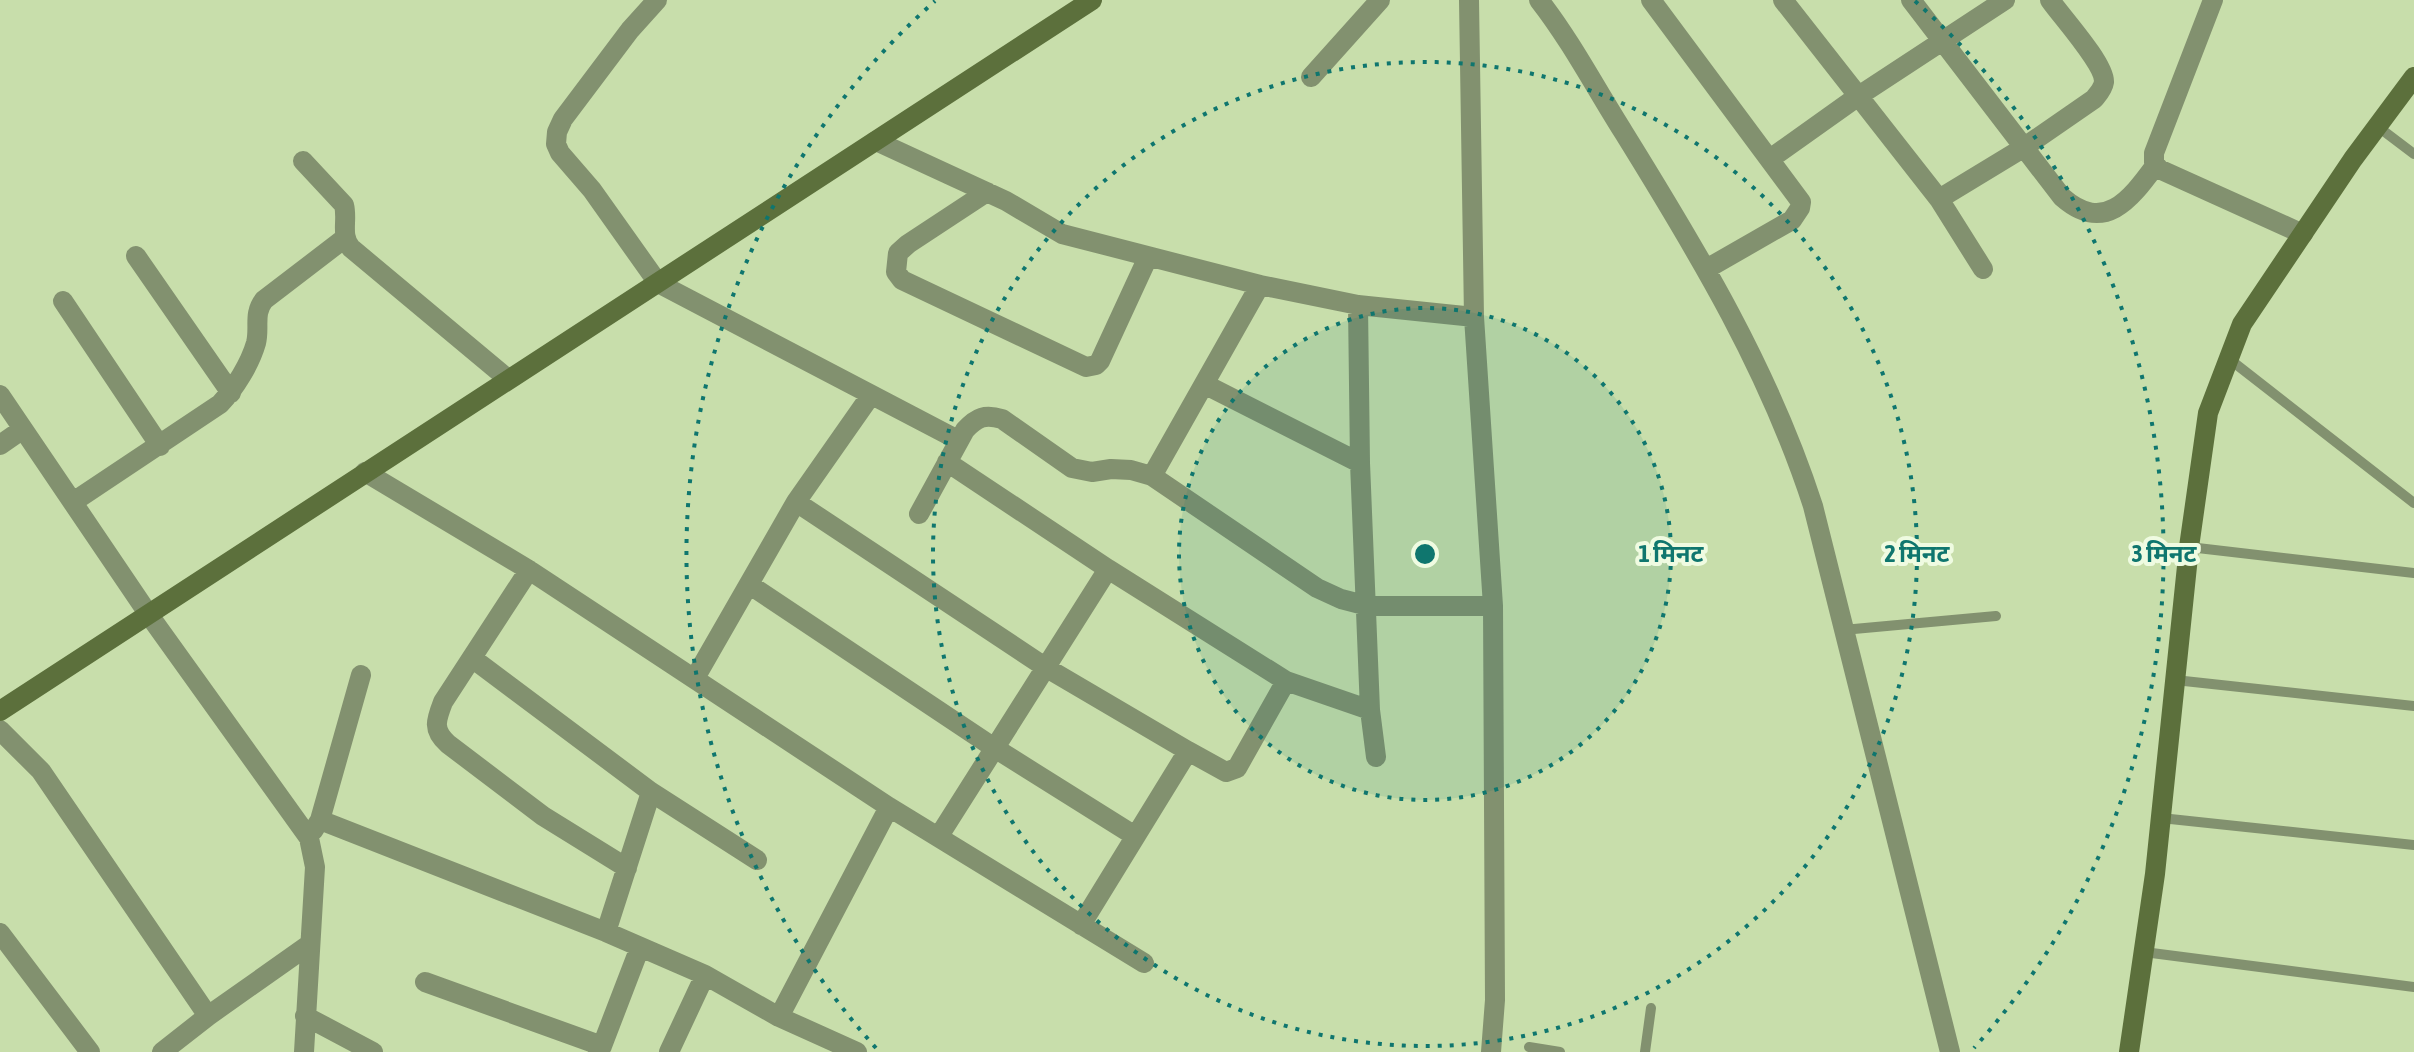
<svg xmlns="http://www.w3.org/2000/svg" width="2414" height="1052" font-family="'Asap Condensed','Noto Sans Devanagari',sans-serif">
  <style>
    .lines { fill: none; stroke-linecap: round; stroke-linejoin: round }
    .lane { stroke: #82916f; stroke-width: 10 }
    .street { stroke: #82916f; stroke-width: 20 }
    .secondary { stroke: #5c703c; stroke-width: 20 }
    .ring { fill: none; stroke: #0f766e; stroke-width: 4; stroke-dasharray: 4 8 }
    .centre { fill: #0f766e; stroke: #effbe1; stroke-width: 4 }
    .ring-label { font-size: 24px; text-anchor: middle; font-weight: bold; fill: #0f766e; stroke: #effbe1; stroke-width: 8; stroke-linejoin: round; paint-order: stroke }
  </style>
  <rect width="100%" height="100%" fill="#c8deab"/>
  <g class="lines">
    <!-- lane -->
    <path class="lane" d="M2377 126 2414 154
      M2228 358 2414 503
      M2189 547 2414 573
      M1843 630 1996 616
      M2175 680 2414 706
      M2161 818 2414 845
      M2144 952 2414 987
      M1529 1047 1560 1052
      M1645 1052 1651 1008"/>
    <!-- street -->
    <path class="street" d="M657 0 630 30 563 119 557 132 556 144 560 153 592 190 658 283 958 440
      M1469 0 1474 317 1493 606 1495 1000 1491 1052
      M1539 0C1571 41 1596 89 1624 133 1699 254 1769 370 1813 506L1950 1052
      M1651 0 1801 202 1800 208 1792 220 1708 268
      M1783 0 1939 199 1983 269
      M1911 0 2062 197C2104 234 2130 200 2155 166
      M2213 0 2154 153V163L2159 169 2303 234
      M1311 77 1380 0
      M876 141 1006 201 1062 234 1260 285
      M1770 159 1857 97 2005 0
      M303 161 344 205C348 220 340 235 351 248L508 379
      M987 192 908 244 898 253 896 272 902 280 1086 367 1096 365 1100 361 1148 257
      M1939 199 2023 148 2094 99C2098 94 2103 89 2104 82 2105 64 2061 16 2050 0
      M136 256 231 393
      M63 301 160 446
      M1358 305 1360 463 1370 710 1376 757
      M1204 384 1360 463
      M0 395 149 615 309 838 315 867 304 1052
      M0 445 23 429
      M947 462 1108 569 1286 681 1370 710
      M365 472 529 570 889 807 1144 963
      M1152 476 1260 285 1358 305 1474 317
      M73 502 220 404C235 388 250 364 256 343 260 327 253 314 264 300L345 238
      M796 502 1045 667 1188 751
      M919 514 965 430C977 417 985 414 1002 419L1072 468 1092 472 1111 469 1131 470 1152 476 1317 588 1341 599 1368 606H1493
      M529 570 443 702C436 720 432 730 448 744L543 816 627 868
      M750 585 993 747 1135 836
      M472 658 651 792 757 860
      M695 678 796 502 871 395
      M0 730 41 771 208 1016
      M320 820 606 932 705 975 779 1017 857 1052
      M313 831 320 820 361 675
      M939 836 1108 569
      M1081 925 1188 751 1226 772 1237 768 1286 681
      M606 932 651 792
      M0 933 90 1052
      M425 982 602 1046
      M305 1016 373 1052
      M779 1017 889 807
      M162 1052 208 1016 310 944
      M598 1052 602 1046 640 947
      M669 1052 705 975"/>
    <!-- secondary -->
    <path class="secondary" d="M0 711 1092 0
      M2129 1052 2155 874 2189 547 2208 413 2242 324 2353 159 2414 77"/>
  </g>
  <!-- distance rings -->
  <circle cx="1425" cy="554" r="246" fill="#0f766e" fill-opacity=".12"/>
  <g class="ring">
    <circle cx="1425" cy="554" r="246"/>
    <circle cx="1425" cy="554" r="492"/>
    <path d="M876 1048A739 739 0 0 1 935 1M1915 1A739 739 0 0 1 1974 1048"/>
  </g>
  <circle cx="1425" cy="554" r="12" class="centre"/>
  <g class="ring-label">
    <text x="1671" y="562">1 मिनट</text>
    <text x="1917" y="562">2 मिनट</text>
    <text x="2164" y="562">3 मिनट</text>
  </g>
</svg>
